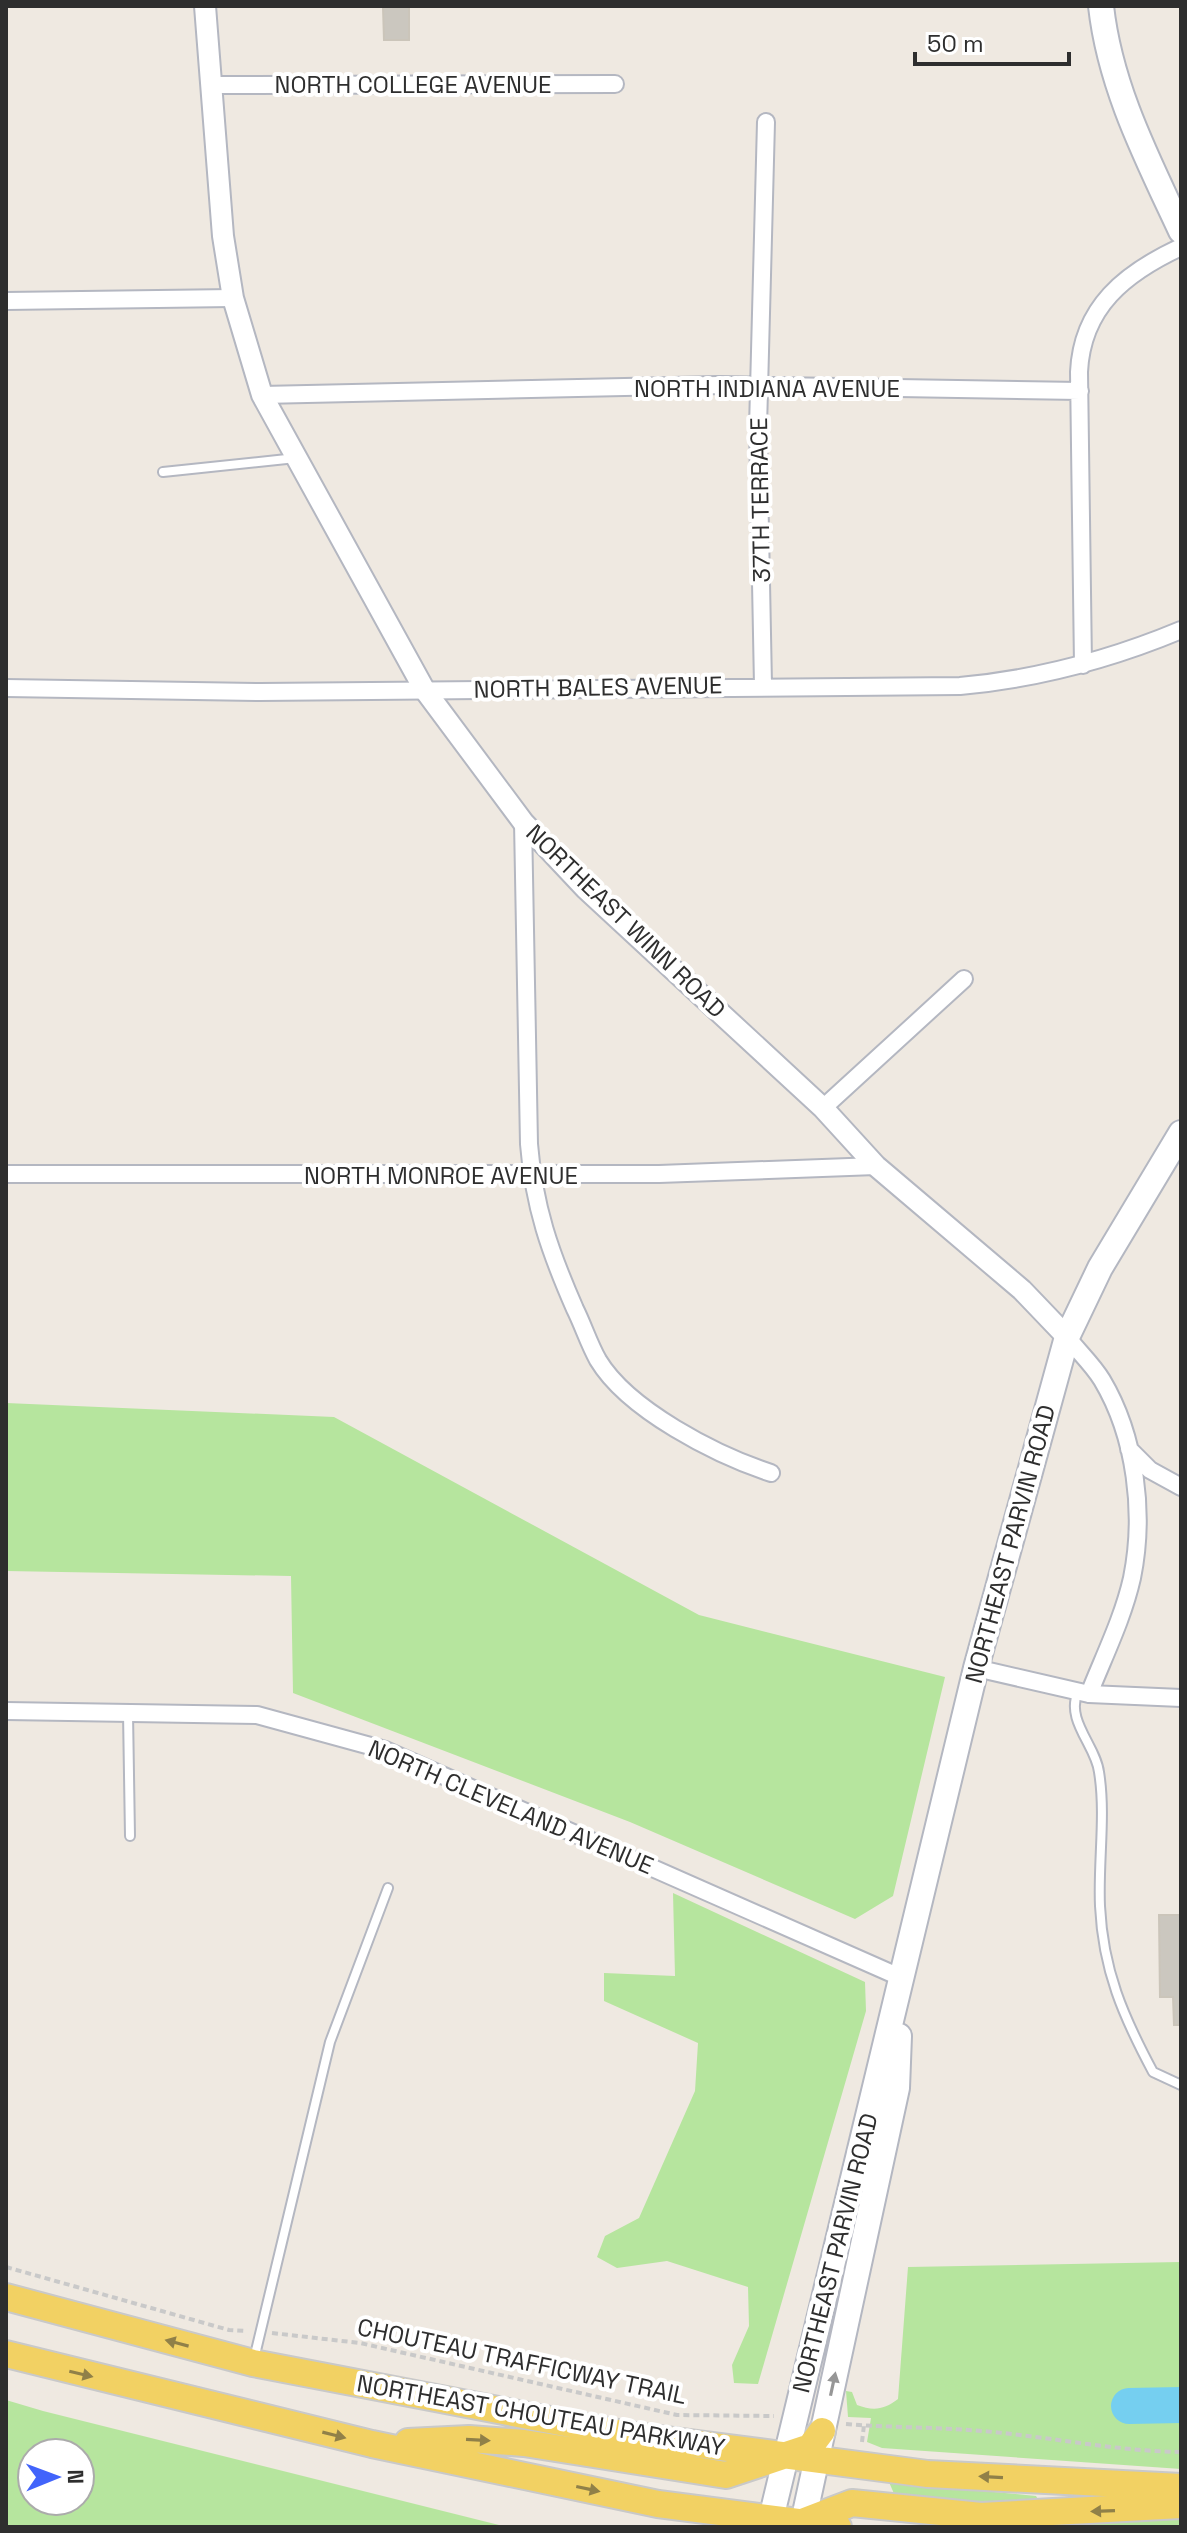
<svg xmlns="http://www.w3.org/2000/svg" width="1187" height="2533" font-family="'Space Grotesk',sans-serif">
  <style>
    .green { fill: #b6e59e; fill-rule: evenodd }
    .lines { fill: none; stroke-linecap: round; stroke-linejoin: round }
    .river { stroke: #75cff0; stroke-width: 36 }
    .building { fill: #cbc7bf; stroke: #cbc5ba; stroke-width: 2 }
    .service-casing { stroke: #b4b7c1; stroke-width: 12 }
    .minor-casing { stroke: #b4b7c1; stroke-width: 20 }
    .tertiary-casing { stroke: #b4b7c1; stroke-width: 24 }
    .secondary-casing { stroke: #b4b7c1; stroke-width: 28 }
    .primary-casing { stroke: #c9c9c9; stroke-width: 30 }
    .path { stroke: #c9c9c9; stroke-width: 4; stroke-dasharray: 6 4; stroke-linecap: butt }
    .service { stroke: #fff; stroke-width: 8 }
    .minor { stroke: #fff; stroke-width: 16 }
    .tertiary { stroke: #fff; stroke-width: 20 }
    .secondary { stroke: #fff; stroke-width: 24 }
    .primary { stroke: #f2d163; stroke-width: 26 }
    .oneway { fill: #908048 }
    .oneway2 { fill: #969696 }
    .labels { text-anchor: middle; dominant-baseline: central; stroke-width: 8; stroke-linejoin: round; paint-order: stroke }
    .street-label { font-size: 24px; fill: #2e2e2e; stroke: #fff }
  </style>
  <rect width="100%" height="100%" fill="#efe9e1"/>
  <!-- green -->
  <path class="green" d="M6 1403 334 1417 699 1615 945 1677 893 1896 855 1919 630 1822 293 1693 291 1576 6 1571Z
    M673 1893 865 1982 866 2011 758 2384 734 2383 732 2365 749 2326 748 2287 667 2261 617 2268 597 2257 605 2236 639 2218 695 2091 698 2043 604 2001V1973L675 1976Z
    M1181 2262V2469L882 2448 867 2442 871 2418 848 2417 846 2391 852 2392 857 2405C873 2411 884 2410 898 2399L908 2267Z
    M6 2400 43 2411 507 2527H6ZM80 2453V2501H32V2453Z
    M889 2482 1036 2496 1039 2501 977 2505 895 2496Z
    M1181 2514V2527H975Z"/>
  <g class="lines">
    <!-- river -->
    <path class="river" d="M1129 2406 1181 2405"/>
  </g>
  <!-- building -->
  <path class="building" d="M383 7H409V40H384Z
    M1159 1915H1181V2025H1174L1173 1997H1160Z"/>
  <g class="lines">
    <!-- service casing -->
    <g class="service-casing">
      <path id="service" d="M163 472 296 458
        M1078 1692C1065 1720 1096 1746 1099 1772 1106 1815 1098 1862 1100 1906 1103 1970 1123 2016 1153 2072L1181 2085
        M128 1713 130 1836
        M254 2359 330 2042 388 1888"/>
    </g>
    <!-- minor casing -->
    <g class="minor-casing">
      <path id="minor" d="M212 85 615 84
        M6 301 233 298
        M262 395 718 385 1080 391
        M1083 665 1079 372C1082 307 1125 273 1181 247
        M763 685 758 428 766 122
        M6 688 260 692 960 686C1037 679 1109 660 1181 630
        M523 822 529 1144C534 1207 550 1252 575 1309 583 1325 589 1344 598 1360 628 1410 716 1455 771 1473
        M823 1108 964 979
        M6 1174H659L876 1166
        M1067 1337C1078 1351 1093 1365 1102 1380 1136 1437 1145 1514 1132 1578 1123 1618 1104 1656 1089 1694
        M1129 1449 1150 1470 1181 1487
        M976 1668 1089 1694 1181 1698
        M6 1711 257 1715 385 1750 902 1978"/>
    </g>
    <!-- tertiary casing -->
    <g class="tertiary-casing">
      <path id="tertiary" d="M205 6 223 236 233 298 262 395 424 689 523 822 586 889 823 1108 876 1166 1022 1290 1067 1337"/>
    </g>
    <!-- secondary casing -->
    <g class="secondary-casing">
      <path id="secondary" d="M1101 6C1110 87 1147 158 1181 231
        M769 2527 976 1668 1067 1337 1100 1268 1181 1133
        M802 2527 897 2088 899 2036"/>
    </g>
    <!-- primary casing -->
    <g class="primary-casing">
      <path id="primary" d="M6 2297 253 2363 628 2435 928 2474 1181 2487
        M6 2354 372 2444 658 2504 838 2527
        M408 2442 469 2439 524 2443 726 2475 810 2447 822 2431
        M805 2521 852 2503 981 2516 1181 2505"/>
    </g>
    <!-- path -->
    <path class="path" d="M6 2267 229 2330 247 2331
      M272 2333 360 2343 677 2415 774 2416
      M846 2424C895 2428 944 2427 993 2432 1056 2438 1117 2451 1181 2452
      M862 2442 864 2425"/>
    <!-- service -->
    <use href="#service" class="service"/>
    <!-- minor -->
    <use href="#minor" class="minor"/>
    <!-- tertiary -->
    <use href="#tertiary" class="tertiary"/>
    <!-- secondary -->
    <use href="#secondary" class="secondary"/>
    <!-- primary -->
    <use href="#primary" class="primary"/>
  </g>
  <!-- one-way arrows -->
  <defs><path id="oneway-solid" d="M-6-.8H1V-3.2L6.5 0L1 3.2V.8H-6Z" transform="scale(2)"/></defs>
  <g class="oneway">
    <use href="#oneway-solid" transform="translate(177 2343) rotate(-165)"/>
    <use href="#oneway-solid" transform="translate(81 2374) rotate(13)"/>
    <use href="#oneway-solid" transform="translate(334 2435) rotate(14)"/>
    <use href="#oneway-solid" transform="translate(478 2440) rotate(3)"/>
    <use href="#oneway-solid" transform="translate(991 2477) rotate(-177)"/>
    <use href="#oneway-solid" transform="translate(588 2489) rotate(12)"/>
    <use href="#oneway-solid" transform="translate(1103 2511) rotate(178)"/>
  </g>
  <use class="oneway2" href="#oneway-solid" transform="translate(833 2384) rotate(-78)"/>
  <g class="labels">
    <!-- street labels -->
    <g class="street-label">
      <text x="413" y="84">NORTH COLLEGE AVENUE</text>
      <text x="767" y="388">NORTH INDIANA AVENUE</text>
      <text transform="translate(760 500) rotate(-91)">37TH TERRACE</text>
      <text transform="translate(598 687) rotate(-1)">NORTH BALES AVENUE</text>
      <text transform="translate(626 921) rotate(44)">NORTHEAST WINN ROAD</text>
      <text x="441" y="1175">NORTH MONROE AVENUE</text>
      <text transform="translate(1010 1544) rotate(-75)">NORTHEAST PARVIN ROAD</text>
      <text transform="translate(511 1807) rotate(23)">NORTH CLEVELAND AVENUE</text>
      <text transform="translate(835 2253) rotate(-76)">NORTHEAST PARVIN ROAD</text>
      <text transform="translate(522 2361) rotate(12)">CHOUTEAU TRAFFICWAY TRAIL</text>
      <text transform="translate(541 2415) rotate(10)">NORTHEAST CHOUTEAU PARKWAY</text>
    </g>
  </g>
  <!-- border -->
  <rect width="1187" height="2533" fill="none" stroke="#2e2e2e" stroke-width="16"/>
  <!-- north arrow -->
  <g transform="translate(56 2477) rotate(89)"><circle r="38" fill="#ffffff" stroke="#ababab" stroke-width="2"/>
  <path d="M0-6L14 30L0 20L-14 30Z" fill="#4264fb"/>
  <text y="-12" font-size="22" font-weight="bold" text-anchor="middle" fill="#2e2e2e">N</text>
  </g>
  <!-- scale -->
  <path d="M915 52v12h154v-12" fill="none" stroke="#2e2e2e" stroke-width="4"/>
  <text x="927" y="52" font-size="24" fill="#2e2e2e" stroke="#ffffff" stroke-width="6" paint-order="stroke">50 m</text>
</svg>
